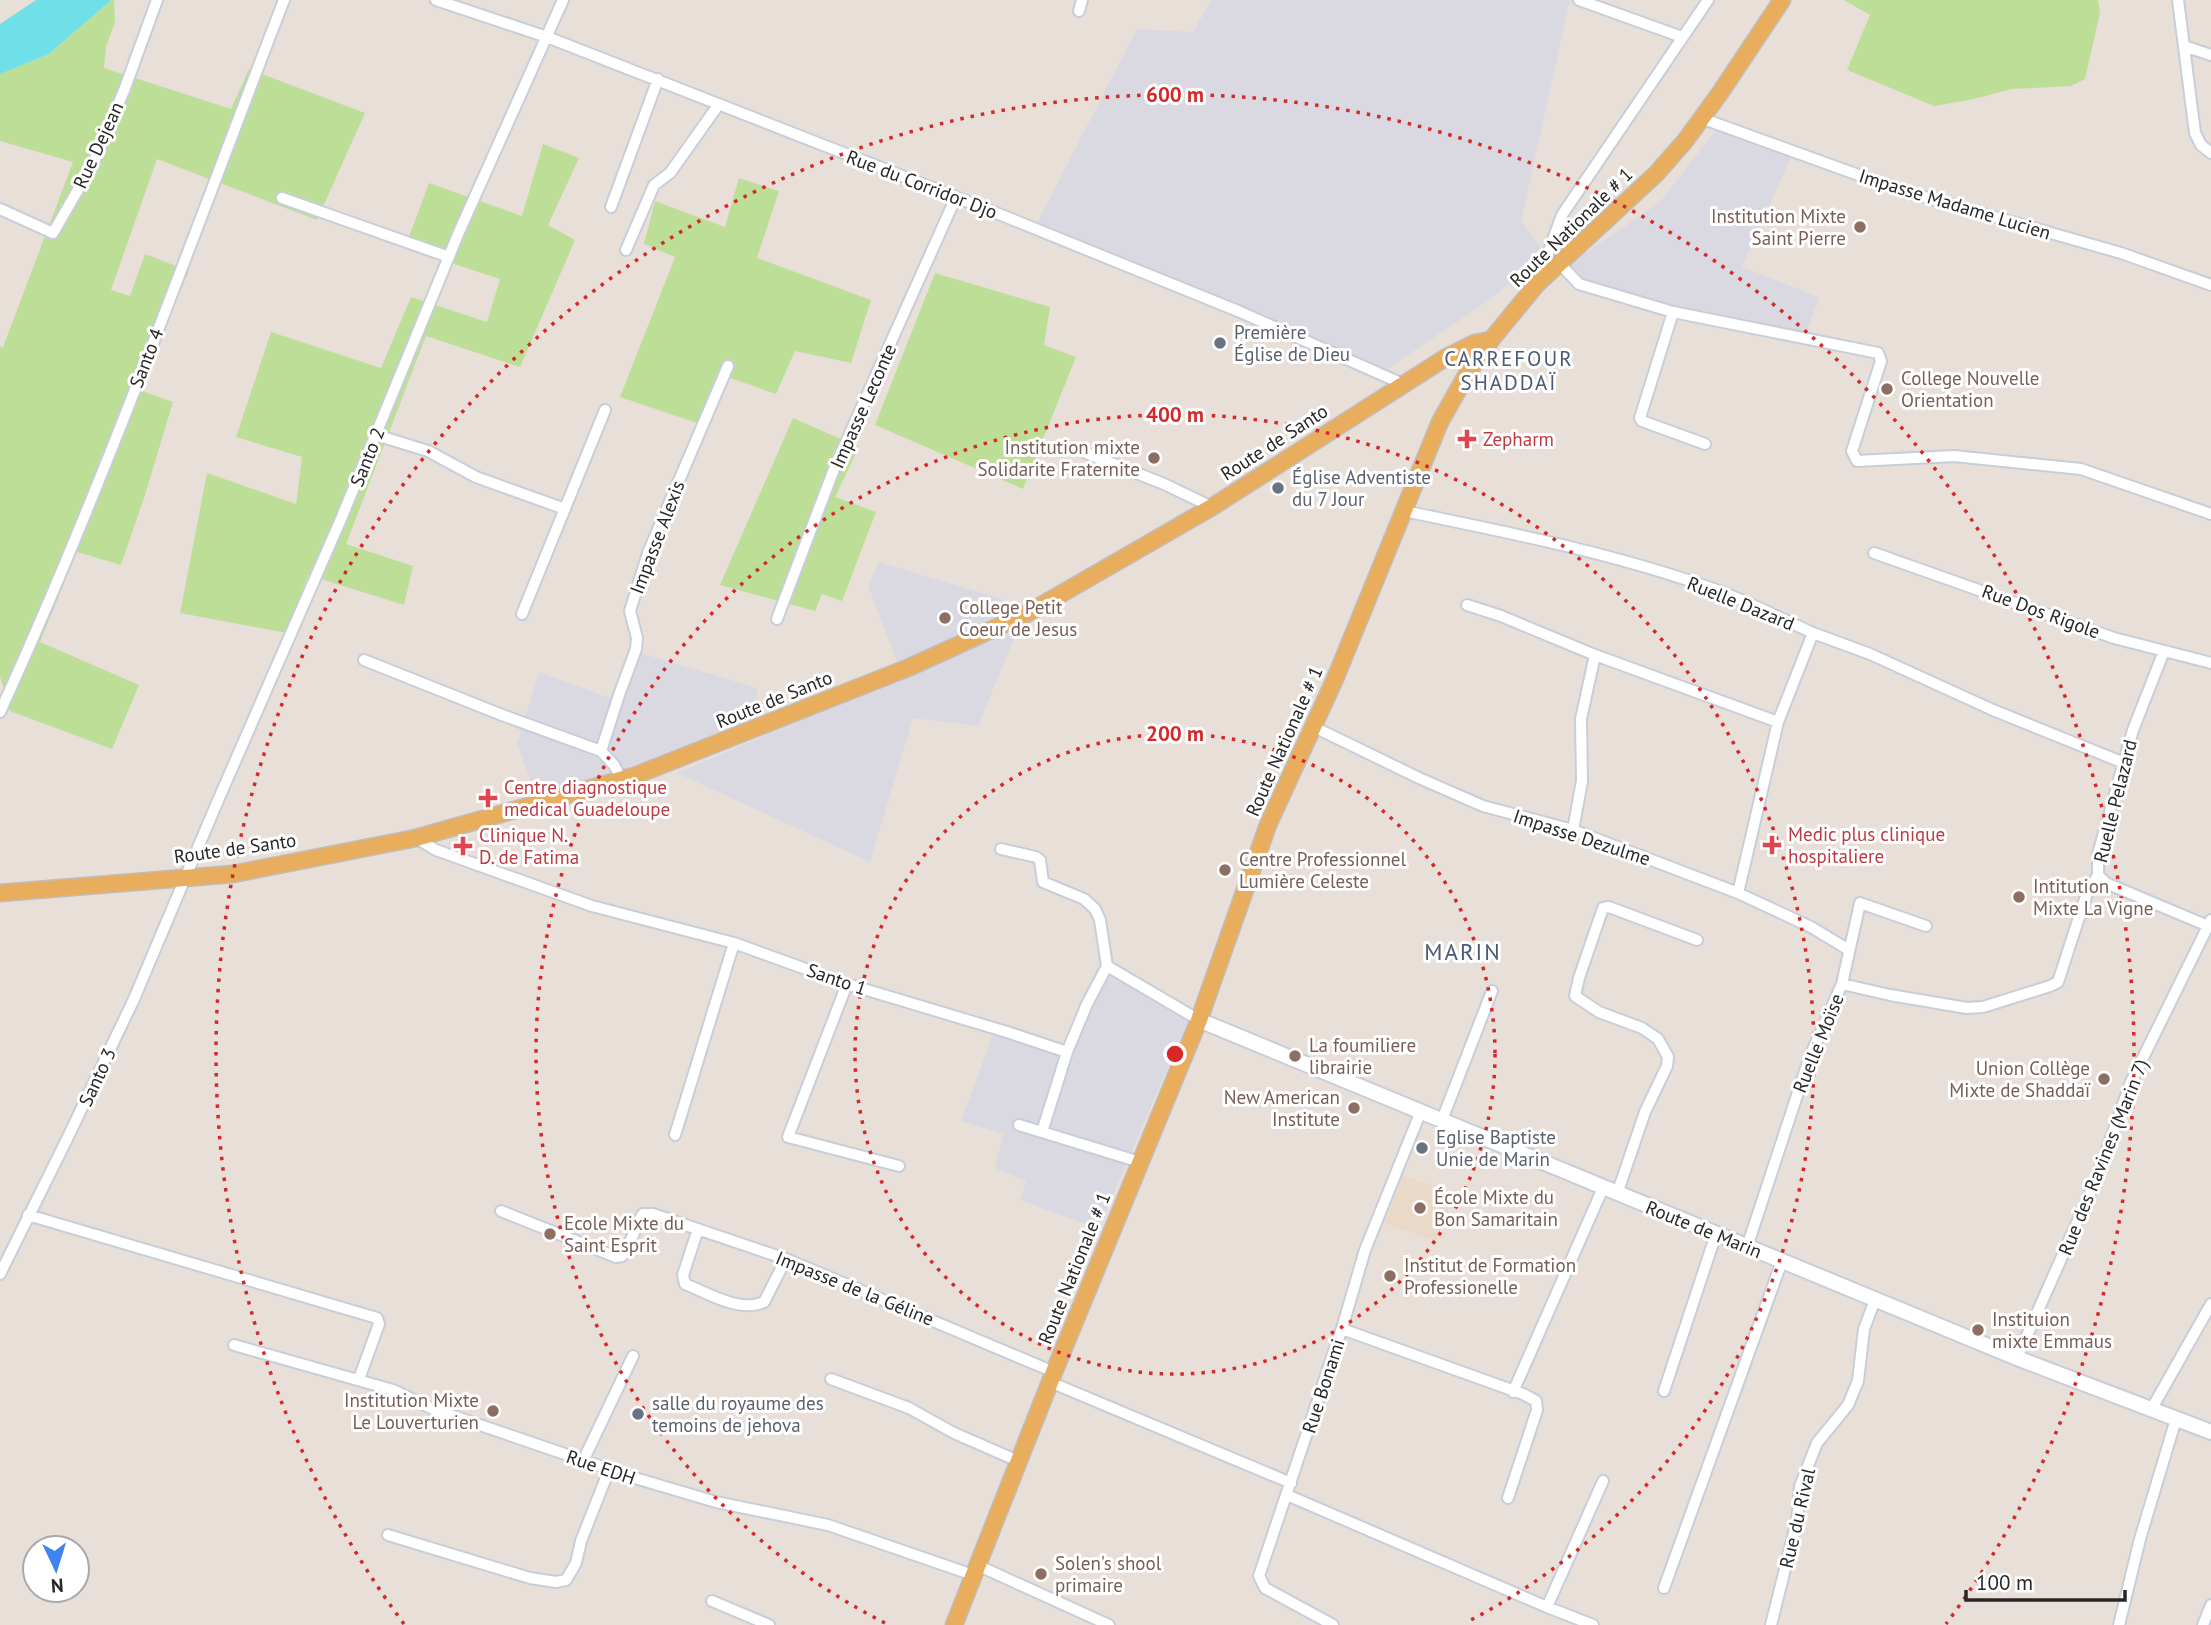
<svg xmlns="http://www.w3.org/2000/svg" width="2211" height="1625" font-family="'PT Sans',sans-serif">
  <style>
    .industrial { fill: #dad9e1 }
    .education { fill: #ebd9c8 }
    .green { fill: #bdde97 }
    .water { fill: #6fe0e8 }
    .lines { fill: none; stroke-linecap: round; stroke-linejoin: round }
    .minor-casing { stroke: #c7ced9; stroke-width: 14 }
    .secondary-casing { stroke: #c7ced9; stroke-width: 18 }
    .primary-casing { stroke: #bebebe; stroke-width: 19 }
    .minor { stroke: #fff; stroke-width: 10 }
    .secondary { stroke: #fff; stroke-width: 14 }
    .primary { stroke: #e9ad5e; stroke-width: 16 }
    .ring { fill: none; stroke: #d62828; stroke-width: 3.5; stroke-dasharray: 3.5 7 }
    .education-dot { fill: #8d6e63; stroke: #fff; stroke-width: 2.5 }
    .worship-dot { fill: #6b7280; stroke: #fff; stroke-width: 2.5 }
    .health-dot { fill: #e0444e; stroke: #fff; stroke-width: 2.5 }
    .labels { text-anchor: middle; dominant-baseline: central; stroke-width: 6; stroke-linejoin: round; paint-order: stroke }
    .street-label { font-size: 19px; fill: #272727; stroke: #fff }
    .education-label { font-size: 19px; fill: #785e54; stroke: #fff; text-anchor: start }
    .worship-label { font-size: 19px; fill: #5b616d; stroke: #fff; text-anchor: start }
    .health-label { font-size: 19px; fill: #be3a42; stroke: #fff; text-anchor: start }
    .neighbourhood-label { font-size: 21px; letter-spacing: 2px; fill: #4a5a75; stroke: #fff }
    .quarter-label { font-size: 23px; letter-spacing: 2px; fill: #4a5a75; stroke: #fff }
    .centre { fill: #d62828; stroke: #fff; stroke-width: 3.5 }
    .ring-label { font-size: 21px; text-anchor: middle; font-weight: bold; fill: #d62828; stroke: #fff; stroke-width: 6; stroke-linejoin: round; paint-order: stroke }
  </style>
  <rect width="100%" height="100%" fill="#e9dfd9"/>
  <!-- industrial -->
  <path class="industrial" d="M1211 0H1570L1521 221 1544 252 1492 298 1386 370 1036 225 1137 29 1193 32Z
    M1716 130 1791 157 1742 267 1819 297 1804 341 1727 330 1582 288 1568 265 1660 202Z
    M879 562 1005 600 1015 636 978 726 913 718 870 862 677 773 903 677 868 586Z
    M640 653 757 688 755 718 611 774 537 797 517 744 539 672 613 699Z
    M1107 967 1188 1021 1098 1229 1020 1200 1026 1181 995 1168 1003 1134 961 1121 994 1032 1068 1054Z"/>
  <!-- education -->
  <path class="education" d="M1403 1175 1454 1194 1436 1241 1385 1223Z"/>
  <!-- green -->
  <path class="green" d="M111 0H114L115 22 106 47 104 68 231 109 249 69 365 113 317 220 157 159 111 290 130 296 145 254 189 271 157 341 143 391 173 402 145 495 121 565 77 552 40 642 139 685 112 749 10 711 0 676V347H3L73 162 0 141V74L49 54Z
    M1844 0H2098L2100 13 2085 79 2071 86 2012 89 1974 99 1934 106 1847 70 1870 15Z
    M543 144 579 158 548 225 575 240 520 367 426 336 346 544 413 566 404 605 308 575 287 633 180 613 207 473 296 504 302 457 236 437 271 332 381 368 411 297 487 322 500 279 405 248 429 183 522 216Z
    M739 178 779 191 757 258 871 300 851 363 795 351 776 394 730 378 709 427 620 397 675 257 644 244 655 201 725 227Z
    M935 273 1050 307 1044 345 1076 357 1023 489 875 425Z
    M793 418 859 447 835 497 876 512 842 601 822 594 815 611 720 585Z"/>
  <!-- water -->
  <path class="water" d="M36 0H111L49 54 0 74V24Z"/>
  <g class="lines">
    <!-- minor casing -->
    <g class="minor-casing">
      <path id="minor" d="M436 0 547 37 989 210 1238 311 1403 384
        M1579 0 1682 37
        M2178 0 2195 133 2201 145 2211 153
        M1079 11 1082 0
        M2184 46 2211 55
        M1701 118 1900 190 2121 253 2211 285
        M282 198 449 257
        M611 207 658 79
        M0 209 53 233 94 162 125 88 157 0
        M626 250 654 185 670 173 719 104
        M1560 264 1579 284 1673 312 1878 353 1881 361 1852 451 1857 461 1954 456 2081 469 2211 514
        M1538 281 1562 215 1708 0
        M1673 312 1640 418 1642 421 1705 444
        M376 435 428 451 476 477 565 509
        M1086 453 1164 484 1212 507
        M1404 511C1506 532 1607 552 1705 586 1742 598 1777 617 1813 633L1778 722 1738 893
        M1874 553 2114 638 2211 663
        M1467 605 1501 616 1595 655 1778 722
        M522 614 605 410
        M777 619 834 469 956 197
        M1813 633 1870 654 1993 710 2124 763
        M2164 651 2133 730 2098 854V875L2106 883 2208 926
        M364 660 502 715 601 751
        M0 712C106 480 192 238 284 0
        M1314 727 1419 778 1483 806 1573 830 1738 893 1811 927 1849 950
        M622 780 614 765 601 751 619 695 636 649 637 638 630 611 648 553 728 366
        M1573 830 1582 781 1581 719 1595 655
        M416 838 436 850 592 906 734 943 847 984 1007 1032 1067 1052 1087 1004 1107 966 1199 1020
        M1001 849 1036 857 1040 860 1043 882 1084 899 1095 909 1100 920 1107 966
        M847 984 788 1137 899 1166
        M1842 984 1890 995 1967 1008 1983 1007 2050 986 2058 982 2086 896 2098 875
        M1442 1120 1492 991
        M1019 1125 1140 1162
        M1042 1132 1067 1052
        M675 1135 734 943
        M1617 1194 1645 1112 1667 1066 1668 1057 1658 1039 1642 1028 1599 1012 1575 996 1579 978 1603 908 1609 907 1697 940
        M501 1211 616 1257 622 1256 625 1253 641 1217 643 1214H653L786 1259 1054 1372
        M28 1215 377 1318 379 1324 359 1379
        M698 1229 683 1275 685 1284C708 1293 739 1313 764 1302L786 1259
        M1747 1247 1810 1056 1842 984 1860 903 1926 926
        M0 1274 68 1137 134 999 216 805 341 519 459 232 563 0
        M1342 1329 1523 1394 1536 1401 1537 1410 1508 1498
        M234 1345 393 1390 433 1409 635 1478 716 1502 828 1525 973 1575
        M2017 1358 2096 1180 2131 1082 2211 920
        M831 1379 909 1408 954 1433 1018 1461
        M1050 1382 1291 1483
        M1664 1391 1716 1234
        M1513 1392 1603 1188
        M2151 1410 2211 1304
        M583 1461 633 1356
        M1287 1495 1547 1607 1603 1481
        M388 1535 530 1578 556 1582 566 1580 576 1563 581 1541 609 1470
        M977 1565 1109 1625
        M1664 1588 1782 1261
        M712 1601 769 1625
        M1547 1607 1593 1625
        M1333 1625 1265 1588 1259 1576 1343 1325 1365 1250 1421 1111
        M1771 1625 1797 1521 1800 1486 1817 1443 1848 1405 1858 1381 1864 1329 1875 1300
        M2119 1625 2140 1539 2176 1419
        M2203 1625 2211 1605"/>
    </g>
    <!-- secondary casing -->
    <g class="secondary-casing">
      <path id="secondary" d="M1199 1020 2017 1358 2211 1432"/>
    </g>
    <!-- primary casing -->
    <g class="primary-casing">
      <path id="primary" d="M0 893 233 874 416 838 634 776 910 667 1028 613 1212 507 1445 358 1475 343 1491 340
        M954 1625 1054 1372 1199 1020 1268 825 1335 679 1440 422 1467 374 1491 340 1537 284 1656 174 1685 141 1720 93 1782 0"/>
    </g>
    <!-- minor -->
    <use href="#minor" class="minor"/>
    <!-- secondary -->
    <use href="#secondary" class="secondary"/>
    <!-- primary -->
    <use href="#primary" class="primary"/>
  </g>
  <!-- distance rings -->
  <g class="ring">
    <circle cx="1175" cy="1054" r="320"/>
    <path d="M885 1623A639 639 0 1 1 1465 1623"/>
    <path d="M404 1624A959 959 0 1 1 1946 1624"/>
  </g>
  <!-- markers -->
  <g class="education-dot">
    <circle cx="1860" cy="227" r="7"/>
    <circle cx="1887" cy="389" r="7"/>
    <circle cx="1154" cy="458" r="7"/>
    <circle cx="945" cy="618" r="7"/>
    <circle cx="1225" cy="870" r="7"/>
    <circle cx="2019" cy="897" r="7"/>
    <circle cx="1295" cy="1056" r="7"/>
    <circle cx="2104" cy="1079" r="7"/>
    <circle cx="1354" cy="1108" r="7"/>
    <circle cx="1420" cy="1208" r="7"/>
    <circle cx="550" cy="1234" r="7"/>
    <circle cx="1390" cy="1276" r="7"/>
    <circle cx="1978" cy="1330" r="7"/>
    <circle cx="493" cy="1411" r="7"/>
    <circle cx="1041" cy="1574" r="7"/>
  </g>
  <g class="worship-dot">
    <circle cx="1220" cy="343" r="7"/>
    <circle cx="1278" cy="488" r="7"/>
    <circle cx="1422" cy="1148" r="7"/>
    <circle cx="638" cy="1414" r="7"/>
  </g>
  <g class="health-dot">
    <path d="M1463.5 428.5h7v7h7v7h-7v7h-7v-7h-7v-7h7z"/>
    <path d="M484.5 787.5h7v7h7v7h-7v7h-7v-7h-7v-7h7z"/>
    <path d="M1768.5 834.5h7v7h7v7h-7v7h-7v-7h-7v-7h7z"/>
    <path d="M459.5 835.5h7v7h7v7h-7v7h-7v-7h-7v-7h7z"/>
  </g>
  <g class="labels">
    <!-- street labels -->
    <g class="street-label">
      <text transform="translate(98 145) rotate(-65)">Rue Dejean</text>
      <text transform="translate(922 184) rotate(21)">Rue du Corridor Djo</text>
      <text transform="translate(1955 204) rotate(17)">Impasse Madame Lucien</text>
      <text transform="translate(1571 227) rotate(-44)">Route Nationale # 1</text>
      <text transform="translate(146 358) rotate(-69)">Santo 4</text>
      <text transform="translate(863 406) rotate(-66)">Impasse Leconte</text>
      <text transform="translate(1274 442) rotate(-33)">Route de Santo</text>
      <text transform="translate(367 457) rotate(-68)">Santo 2</text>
      <text transform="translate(657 537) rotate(-69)">Impasse Alexis</text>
      <text transform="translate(1741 603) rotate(22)">Ruelle Dazard</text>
      <text transform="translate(2041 611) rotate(20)">Rue Dos Rigole</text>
      <text transform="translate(774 699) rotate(-22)">Route de Santo</text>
      <text transform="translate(1284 741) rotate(-66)">Route Nationale # 1</text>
      <text transform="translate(2115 801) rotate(-76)">Ruelle Pelazard</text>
      <text transform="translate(1582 837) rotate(18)">Impasse Dezulme</text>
      <text transform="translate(235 848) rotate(-8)">Route de Santo</text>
      <text transform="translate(837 979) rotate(19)">Santo 1</text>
      <text transform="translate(1818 1043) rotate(-68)">Ruelle Moïse</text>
      <text transform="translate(97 1077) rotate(-65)">Santo 3</text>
      <text transform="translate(2103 1157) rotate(-68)">Rue des Ravines (Marin 7)</text>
      <text transform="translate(1704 1229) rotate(22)">Route de Marin</text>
      <text transform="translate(1074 1268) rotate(-68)">Route Nationale # 1</text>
      <text transform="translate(855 1288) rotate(22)">Impasse de la Géline</text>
      <text transform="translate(1323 1386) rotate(-72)">Rue Bonami</text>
      <text transform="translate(601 1467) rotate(19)">Rue EDH</text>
      <text transform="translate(1797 1518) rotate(-77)">Rue du Rival</text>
    </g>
    <!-- education labels -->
    <g class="education-label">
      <text x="1846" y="216" text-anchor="end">Institution Mixte<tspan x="1846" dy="22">Saint Pierre</tspan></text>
      <text x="1901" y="378">College Nouvelle<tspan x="1901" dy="22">Orientation</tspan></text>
      <text x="1140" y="447" text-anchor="end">Institution mixte<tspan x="1140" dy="22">Solidarite Fraternite</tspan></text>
      <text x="959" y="607">College Petit<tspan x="959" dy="22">Coeur de Jesus</tspan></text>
      <text x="1239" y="859">Centre Professionnel<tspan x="1239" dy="22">Lumière Celeste</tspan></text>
      <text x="2033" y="886">Intitution<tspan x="2033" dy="22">Mixte La Vigne</tspan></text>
      <text x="1309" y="1045">La foumiliere<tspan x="1309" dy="22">librairie</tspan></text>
      <text x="2090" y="1068" text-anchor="end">Union Collège<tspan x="2090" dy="22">Mixte de Shaddaï</tspan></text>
      <text x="1340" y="1097" text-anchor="end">New American<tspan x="1340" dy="22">Institute</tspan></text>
      <text x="1434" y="1197">École Mixte du<tspan x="1434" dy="22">Bon Samaritain</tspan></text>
      <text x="564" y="1223">Ecole Mixte du<tspan x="564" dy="22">Saint Esprit</tspan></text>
      <text x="1404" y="1265">Institut de Formation<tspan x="1404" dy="22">Professionelle</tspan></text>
      <text x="1992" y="1319">Instituion<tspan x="1992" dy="22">mixte Emmaus</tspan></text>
      <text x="479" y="1400" text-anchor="end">Institution Mixte<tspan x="479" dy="22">Le Louverturien</tspan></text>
      <text x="1055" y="1563">Solen's shool<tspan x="1055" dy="22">primaire</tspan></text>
    </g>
    <!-- worship labels -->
    <g class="worship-label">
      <text x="1234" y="332">Première<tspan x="1234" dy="22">Église de Dieu</tspan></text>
      <text x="1292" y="477">Église Adventiste<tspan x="1292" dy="22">du 7 Jour</tspan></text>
      <text x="1436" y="1137">Eglise Baptiste<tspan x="1436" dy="22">Unie de Marin</tspan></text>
      <text x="652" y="1403">salle du royaume des<tspan x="652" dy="22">temoins de jehova</tspan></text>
    </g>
    <!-- health labels -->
    <g class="health-label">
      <text x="1483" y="439">Zepharm</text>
      <text x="504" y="787">Centre diagnostique<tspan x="504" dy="22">medical Guadeloupe</tspan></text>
      <text x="1788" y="834">Medic plus clinique<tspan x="1788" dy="22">hospitaliere</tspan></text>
      <text x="479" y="835">Clinique N.<tspan x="479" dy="22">D. de Fatima</tspan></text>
    </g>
    <!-- neighbourhood labels -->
    <g class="neighbourhood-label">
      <text x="1509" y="358">CARREFOUR<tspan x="1509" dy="24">SHADDAÏ</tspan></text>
    </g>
    <!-- quarter labels -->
    <g class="quarter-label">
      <text x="1463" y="951">MARIN</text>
    </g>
  </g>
  <circle cx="1175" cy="1054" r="10" class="centre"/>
  <g class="ring-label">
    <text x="1175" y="102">600 m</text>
    <text x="1175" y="422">400 m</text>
    <text x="1175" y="741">200 m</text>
  </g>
  <!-- north arrow -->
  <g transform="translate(56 1569) rotate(176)"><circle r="33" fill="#ffffff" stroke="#a9a9a9" stroke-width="2"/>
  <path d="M0-5L12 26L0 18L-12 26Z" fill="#3e83f1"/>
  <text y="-10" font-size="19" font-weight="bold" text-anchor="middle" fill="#272727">N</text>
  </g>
  <!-- scale -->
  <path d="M1966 1590v10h159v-10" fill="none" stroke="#272727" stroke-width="3.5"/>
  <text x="1976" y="1590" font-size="21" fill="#272727" stroke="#ffffff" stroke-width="5" paint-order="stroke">100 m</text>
</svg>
